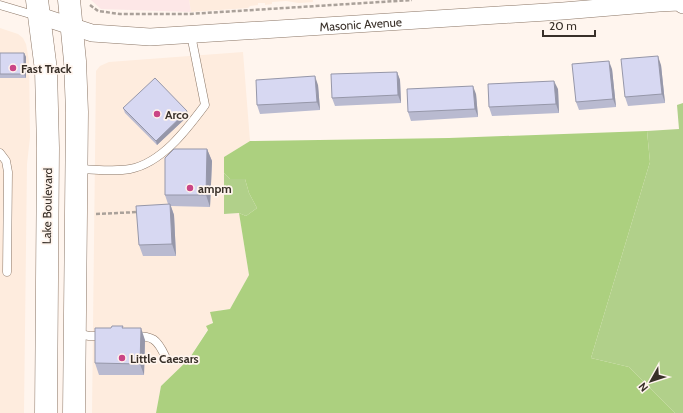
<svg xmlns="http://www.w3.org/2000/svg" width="683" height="413" font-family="Cabin,sans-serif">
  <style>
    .built { fill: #feecde }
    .industrial { fill: #fde7e7 }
    .green { fill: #b1d08a }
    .forest { fill: #acd07f }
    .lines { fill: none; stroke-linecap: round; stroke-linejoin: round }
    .service-casing { stroke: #8c7767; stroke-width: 9 }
    .minor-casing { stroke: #8c7767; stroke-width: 18 }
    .secondary-casing { stroke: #8c7767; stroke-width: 23 }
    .path { stroke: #aaa19a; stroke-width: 2.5; stroke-dasharray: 4 2; stroke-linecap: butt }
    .service { stroke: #fff; stroke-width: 8 }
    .minor { stroke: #fff; stroke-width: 17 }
    .secondary { stroke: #fff; stroke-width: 22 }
    .wall { fill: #b9bad0 }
    .shaded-wall { fill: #9697a9 }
    .building { fill: #d7d8f2; stroke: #9697a9 }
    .poi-dot { fill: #ca4586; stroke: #fff5ee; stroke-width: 1.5 }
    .labels { text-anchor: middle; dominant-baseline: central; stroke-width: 3.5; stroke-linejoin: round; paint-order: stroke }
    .street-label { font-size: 12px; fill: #393029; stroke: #fff5ee }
    .poi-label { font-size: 12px; font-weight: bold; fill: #393029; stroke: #fff5ee; text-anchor: start }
  </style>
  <rect width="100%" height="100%" fill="#fff5ee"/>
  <!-- built -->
  <path class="built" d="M189 0H313V2L299 3 286 1 272 2V4L265 5V3H258V5L250 6 248 8 191 12Z
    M0 28 18 34 23 38 26 44 29 61 30 137 27 164 24 413H0Z
    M243 52 250 141 224 157V214L239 213 249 275 230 309 220 310 189 359 161 386 156 413H92L96 71 100 66 109 62Z"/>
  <!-- industrial -->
  <path class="industrial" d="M91 0H189L191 12 101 9Z"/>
  <!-- green -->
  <path class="green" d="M683 103V413H675L629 367 591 358 650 162 647 131 679 129 677 105Z
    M224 173 230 179H245L249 193 257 208 246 216 239 213 224 214Z"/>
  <!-- forest -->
  <path class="forest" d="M647 131 650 162 591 358 629 367 675 413H156L161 386 189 359 208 330 206 326 213 323 210 312 230 309 249 275 239 213 246 216 257 208 249 193 245 179H230L224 173V157L250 141 449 138Z"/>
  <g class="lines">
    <!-- service casing -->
    <g class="service-casing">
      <path id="service" d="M0 5 37 16
        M0 153 6 161 8 172 7 272
        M77 169C94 169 114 172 130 169 162 163 187 129 205 105L191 35
        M76 333 89 336H106
        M134 336C153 336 157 339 165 356"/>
    </g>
    <!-- minor casing -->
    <g class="minor-casing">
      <g id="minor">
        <path id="s1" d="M40 16 92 33 150 37 563 11 659 3 679 2 683 5"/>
      </g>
    </g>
    <!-- secondary casing -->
    <g class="secondary-casing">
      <path id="secondary" d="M37 0 46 70 48 148 46 413
        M69 0 75 61 77 112 74 413"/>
    </g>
    <!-- path -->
    <path class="path" d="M90 5 98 11 120 14H189L412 0
      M96 214 138 212"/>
    <!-- service -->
    <use href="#service" class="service"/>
    <!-- minor -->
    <use href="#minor" class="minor"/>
    <!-- secondary -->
    <use href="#secondary" class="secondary"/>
  </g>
  <!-- wall -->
  <path class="wall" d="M0 53H24L26 57V78H0Z
    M661 65 665 103 628 106 625 97Z
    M612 69 616 107 579 110 576 102Z
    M397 72 400 80 401 103 335 106 332 98Z
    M318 85 320 110 260 114 257 105Z
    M558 89 559 113 492 116 489 107Z
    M476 94 478 117 411 121 408 112Z
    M123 108 187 111 189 115 157 145 125 113Z
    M207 149 212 161 210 207 171 206 174 215 176 256H143L139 245 168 204 165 195Z
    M123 328 145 340 144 375H99L95 363Z"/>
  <!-- shaded-wall -->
  <path class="shaded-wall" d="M24 53 26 57V78L24 74Z
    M658 56 661 65 665 103 662 94Z
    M609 61 612 69 616 107 613 99Z
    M397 72 400 80 401 103 398 95Z
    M315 76 318 85 320 110 317 102Z
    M554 81 558 89 559 113 556 104Z
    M473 86 476 94 478 117 475 109Z
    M187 111 189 115 157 145 156 141Z
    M207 149 212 161 210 207 206 195Z
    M170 204 174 215 176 256 172 244Z
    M141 328 145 340 144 375 140 364Z"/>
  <!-- building -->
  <path class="building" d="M0 53H24V74H0Z
    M658 56 662 94 625 97 621 59Z
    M609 61 613 99 576 102 572 64Z
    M397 72 398 95 332 98 331 74Z
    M315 76 317 102 257 105 256 80Z
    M155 78 187 111 156 141 123 108Z
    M554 81 556 104 489 107 488 84Z
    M473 86 475 109 408 112 407 89Z
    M174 149H207L206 195H165V158Z
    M170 204 172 244 139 245 136 206Z
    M112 326H123L122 328H141L140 364 95 363V328H111Z"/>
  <!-- markers -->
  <g class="poi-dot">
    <circle cx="13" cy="68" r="4"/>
    <circle cx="157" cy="114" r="4"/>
    <circle cx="190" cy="188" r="4"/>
    <circle cx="122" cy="358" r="4"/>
  </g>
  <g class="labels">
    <!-- street labels -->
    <g class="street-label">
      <text stroke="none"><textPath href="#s1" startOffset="324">Masonic Avenue</textPath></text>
      <text transform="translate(47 206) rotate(-89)">Lake Boulevard</text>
    </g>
    <!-- poi labels -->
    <g class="poi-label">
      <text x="21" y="68">Fast Track</text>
      <text x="165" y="114">Arco</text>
      <text x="198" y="188">ampm</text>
      <text x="130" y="358">Little Caesars</text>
    </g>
  </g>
  <!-- north arrow -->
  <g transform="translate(651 381) rotate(231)" stroke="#fff5ee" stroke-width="3" paint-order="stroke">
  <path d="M0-3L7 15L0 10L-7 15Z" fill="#393029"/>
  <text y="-6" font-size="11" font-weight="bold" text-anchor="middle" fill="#393029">N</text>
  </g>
  <!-- scale -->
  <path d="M543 30v6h52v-6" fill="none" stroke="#393029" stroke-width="2"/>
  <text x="549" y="30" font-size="12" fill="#393029" stroke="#fff5ee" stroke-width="3" paint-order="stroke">20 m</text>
</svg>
